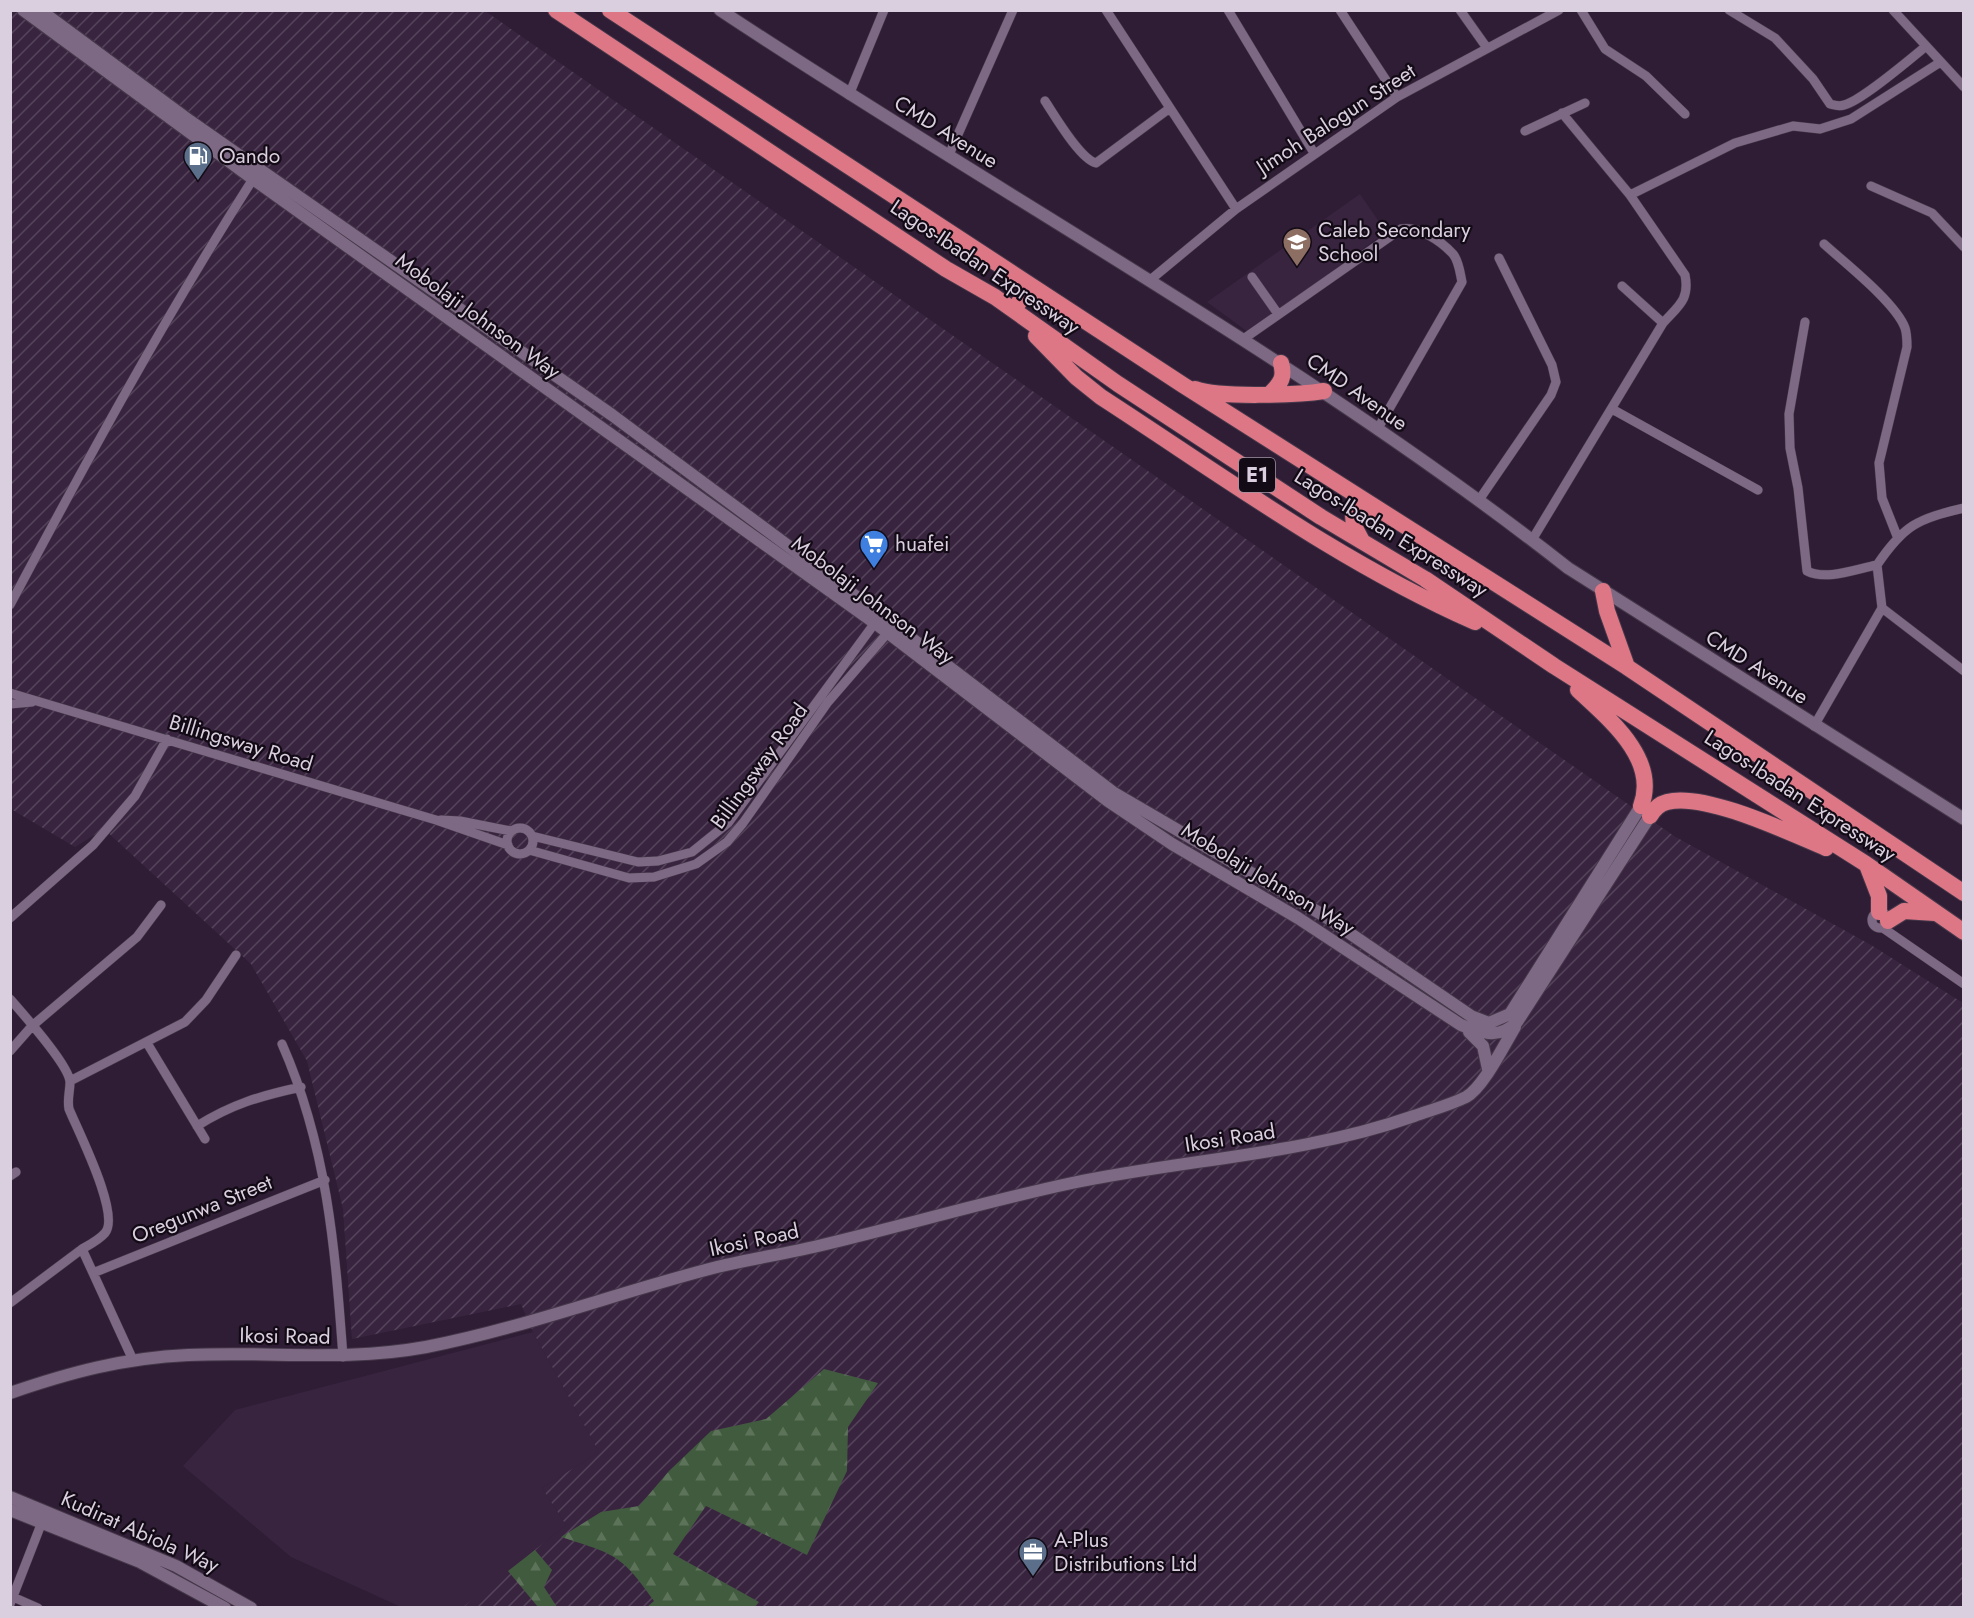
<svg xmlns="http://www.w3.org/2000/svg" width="1974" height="1618" font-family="Jost,sans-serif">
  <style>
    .built { fill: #392440 }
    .industrial { fill: url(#industrial-furrows) }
    .forest { fill: url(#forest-firs) }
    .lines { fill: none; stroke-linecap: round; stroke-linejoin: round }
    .street-casing { stroke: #45374a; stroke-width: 10 }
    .secondary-casing { stroke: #45374a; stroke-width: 14 }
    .highway-casing { stroke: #45374a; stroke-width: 18 }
    .street { stroke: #7d6983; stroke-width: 9 }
    .secondary { stroke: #7d6983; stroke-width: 12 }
    .highway { stroke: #dd7785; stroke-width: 16 }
    .labels { text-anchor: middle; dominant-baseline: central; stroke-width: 4.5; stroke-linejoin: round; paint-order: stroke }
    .shield { fill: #120b15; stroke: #9e94a2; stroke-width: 1.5 }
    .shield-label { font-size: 20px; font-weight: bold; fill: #dacfde }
    .street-label { font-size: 21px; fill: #dacfde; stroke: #120b15 }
    .poi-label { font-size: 21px; fill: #dacfde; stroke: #120b15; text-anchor: start }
  </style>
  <defs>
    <pattern id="industrial-furrows" width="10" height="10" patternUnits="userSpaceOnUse" patternTransform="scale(1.5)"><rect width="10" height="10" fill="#392440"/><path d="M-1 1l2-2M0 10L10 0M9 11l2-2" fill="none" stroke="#55435b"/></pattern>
    <pattern id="forest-firs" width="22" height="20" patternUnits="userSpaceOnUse" patternTransform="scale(1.5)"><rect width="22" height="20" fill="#415b3e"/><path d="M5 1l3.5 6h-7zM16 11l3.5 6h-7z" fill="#5c7259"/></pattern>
  </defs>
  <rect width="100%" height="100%" fill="#2e1d34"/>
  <!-- built -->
  <path class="built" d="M1360 194 1386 232 1248 332 1207 302Z
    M533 1332 599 1452 542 1488 566 1525 463 1608 401 1607 291 1557 183 1466 235 1410Z"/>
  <!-- industrial -->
  <path class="industrial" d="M11 11H485L1674 836 1871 945 1963 1003V1607H463L566 1525 542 1488 599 1452 533 1332 521 1304 352 1339 343 1209 307 1061 251 964 104 829 75 847 11 809Z"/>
  <!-- forest -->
  <path class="forest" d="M824 1369 878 1383 848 1427 847 1471 807 1555 706 1506 673 1554 759 1602 755 1607H647L654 1601C621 1554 614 1554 561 1537L601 1512 639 1506 669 1471 711 1431 766 1419Z
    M535 1550 552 1570 544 1587 557 1607H538L508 1571Z"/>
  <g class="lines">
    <!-- street casing -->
    <g class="street-casing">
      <path id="street" d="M1106 10 1236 209
        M1228 10 1314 153
        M1340 10 1397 97
        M1460 10 1487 48
        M1581 10 1605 49 1646 76 1685 114
        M1729 10 1775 38 1813 79 1830 104C1834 105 1839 107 1844 105 1861 101 1909 60 1925 47
        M1893 10 1964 87
        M849 95 884 10
        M1045 101C1055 116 1080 159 1096 163L1170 108
        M1525 131 1585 103
        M948 157 1013 10
        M1871 186 1932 213 1964 247
        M1630 195 1735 143 1793 126 1820 129 1851 119 1939 63
        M1824 244C1845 263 1896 303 1905 328 1907 334 1907 341 1907 347L1879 463 1882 498 1897 536
        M1252 277 1278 314
        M1149 281 1236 209 1397 97 1559 10
        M1622 286 1663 323
        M1805 322 1789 414 1790 448 1798 488 1807 571C1826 581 1856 569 1877 565
        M1242 340 1401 229C1419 226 1441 241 1453 254 1459 261 1460 273 1462 282L1377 430
        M1612 409 1758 490
        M1479 500 1551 395 1556 382 1552 365 1499 258
        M1532 540 1663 323C1678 306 1690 300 1685 275L1630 195 1562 113
        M10 605C87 460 165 317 253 179
        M1882 608 1877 565C1904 525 1917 519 1964 508
        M1882 608 1964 671
        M10 693 436 820 508 845
        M10 704 32 702
        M1814 726 1882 608
        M441 820 460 821 511 831
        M507 841a13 13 0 1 1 26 0a13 13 0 1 1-26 0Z
        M532 836 638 862 658 861 692 852 728 823 877 620
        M529 850 629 878 654 877 696 864 727 842 743 823 828 702 891 629
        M1872 920a8 8 0 1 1 16 0a8 8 0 1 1-16 0Z
        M10 918 93 845 135 796 167 739
        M1883 928 1964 984
        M10 999C23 1014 69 1065 70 1082 70 1092 67 1099 69 1109 78 1131 121 1215 105 1233 99 1240 89 1245 82 1249L133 1360
        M147 1043 205 1139
        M282 1044C327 1146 335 1247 343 1357
        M10 1051 32 1026 137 937 161 905
        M70 1081 185 1022 206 1000 236 955
        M197 1126C232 1104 260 1096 301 1087
        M10 1176 16 1172
        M93 1273 325 1180
        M10 1303 82 1249
        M13 1597 38 1608
        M10 1604 42 1522"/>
    </g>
    <!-- secondary casing -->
    <g class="secondary-casing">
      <path id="secondary" d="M23 10 253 179 875 623 1108 801 1172 844 1298 918 1461 1025C1483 1033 1498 1040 1517 1022L1650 816
        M40 10 190 121 612 415 881 615 1114 793 1323 915 1471 1016 1489 1023 1510 1014 1641 806
        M720 10C1002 197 1302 359 1568 568L1964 819
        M1469 1032 1483 1046 1488 1069
        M10 1393C71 1372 124 1358 188 1355 270 1351 344 1362 426 1347 524 1328 619 1292 717 1267 750 1259 784 1254 818 1246 903 1226 987 1201 1072 1183 1186 1159 1303 1155 1414 1116 1431 1110 1450 1105 1466 1097 1483 1088 1504 1045 1515 1027
        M10 1497 176 1566 251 1608
        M10 1510 140 1562 225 1608"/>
    </g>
    <!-- highway casing -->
    <g class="highway-casing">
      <path id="highway" d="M556 10 946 269 995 297 1118 384 1321 517 1425 579 1554 666 1866 864 1964 932
        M610 10 1183 385 1627 667 1964 893
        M1014 310 1030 285
        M1036 336 1076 377 1101 397C1223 476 1341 563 1475 622
        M1195 389C1218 398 1298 395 1324 391
        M1271 393C1281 383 1285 377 1281 363
        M1362 541 1354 526 1353 515C1360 506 1369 507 1379 512
        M1603 591 1607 611 1627 667
        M1578 690C1609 719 1659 759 1641 806
        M1650 816C1654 809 1659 804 1667 802 1705 792 1790 833 1826 848
        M1867 865 1879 896V912
        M1888 921 1904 911 1935 913"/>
    </g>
    <!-- street -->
    <use href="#street" class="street"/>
    <!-- secondary -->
    <use href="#secondary" class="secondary"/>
    <!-- highway -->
    <use href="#highway" class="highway"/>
  </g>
  <!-- icons -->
  <defs>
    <g id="fuel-pin" transform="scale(1.5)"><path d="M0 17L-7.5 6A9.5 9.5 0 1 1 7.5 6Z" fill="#5c6f8a" stroke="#120b15"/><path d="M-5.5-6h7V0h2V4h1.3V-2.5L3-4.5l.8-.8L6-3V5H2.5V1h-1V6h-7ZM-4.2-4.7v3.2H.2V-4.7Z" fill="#fff"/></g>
    <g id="school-pin" transform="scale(1.5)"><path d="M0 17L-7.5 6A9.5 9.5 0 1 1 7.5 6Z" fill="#8d6e63" stroke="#120b15"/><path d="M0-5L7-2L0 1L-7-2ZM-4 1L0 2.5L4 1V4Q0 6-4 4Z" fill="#fff"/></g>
    <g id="supermarket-pin" transform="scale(1.5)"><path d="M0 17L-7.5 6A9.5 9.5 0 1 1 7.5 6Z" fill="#3f7fe0" stroke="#120b15"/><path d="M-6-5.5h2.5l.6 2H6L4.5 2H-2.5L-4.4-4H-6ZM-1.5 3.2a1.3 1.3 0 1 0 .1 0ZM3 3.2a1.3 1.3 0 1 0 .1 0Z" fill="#fff"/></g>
    <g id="office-pin" transform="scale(1.5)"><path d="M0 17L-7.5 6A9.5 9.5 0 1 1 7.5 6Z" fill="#5c6f8a" stroke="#120b15"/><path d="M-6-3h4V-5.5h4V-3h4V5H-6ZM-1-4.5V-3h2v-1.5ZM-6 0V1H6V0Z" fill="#fff"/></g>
  </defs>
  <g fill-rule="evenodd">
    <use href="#fuel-pin" x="198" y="156"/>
    <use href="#school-pin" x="1297" y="242"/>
    <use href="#supermarket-pin" x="874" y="544"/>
    <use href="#office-pin" x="1033" y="1552"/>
  </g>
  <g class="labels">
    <!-- shield labels -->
    <rect class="shield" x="1239" y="458" width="36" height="34" rx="4.5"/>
    <g class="shield-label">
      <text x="1257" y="475">E1</text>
    </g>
    <!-- street labels -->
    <g class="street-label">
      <text transform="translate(1336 119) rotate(-33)">Jimoh Balogun Street</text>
      <text transform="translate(946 132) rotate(32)">CMD Avenue</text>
      <text transform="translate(985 267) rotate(34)">Lagos-Ibadan Expressway</text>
      <text transform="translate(478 316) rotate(36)">Mobolaji Johnson Way</text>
      <text transform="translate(1357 392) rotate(35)">CMD Avenue</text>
      <text transform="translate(1391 533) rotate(32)">Lagos-Ibadan Expressway</text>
      <text transform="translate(873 600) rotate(37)">Mobolaji Johnson Way</text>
      <text transform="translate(1757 667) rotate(33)">CMD Avenue</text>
      <text transform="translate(241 743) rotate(17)">Billingsway Road</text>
      <text transform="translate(759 766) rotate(-54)">Billingsway Road</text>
      <text transform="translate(1800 796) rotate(33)">Lagos-Ibadan Expressway</text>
      <text transform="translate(1268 879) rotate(31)">Mobolaji Johnson Way</text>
      <text transform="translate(1230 1138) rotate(-9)">Ikosi Road</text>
      <text transform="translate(202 1209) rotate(-22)">Oregunwa Street</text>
      <text transform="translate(754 1240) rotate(-12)">Ikosi Road</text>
      <text transform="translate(285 1336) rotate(1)">Ikosi Road</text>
      <text transform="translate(140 1532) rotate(24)">Kudirat Abiola Way</text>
    </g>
    <!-- poi labels -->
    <g class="poi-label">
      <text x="219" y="156">Oando</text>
      <text x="1318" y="230">Caleb Secondary<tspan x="1318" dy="24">School</tspan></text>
      <text x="895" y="544">huafei</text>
      <text x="1054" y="1540">A-Plus<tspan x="1054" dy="24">Distributions Ltd</tspan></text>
    </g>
  </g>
  <!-- border -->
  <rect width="1974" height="1618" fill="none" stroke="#dacfde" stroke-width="24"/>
</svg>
